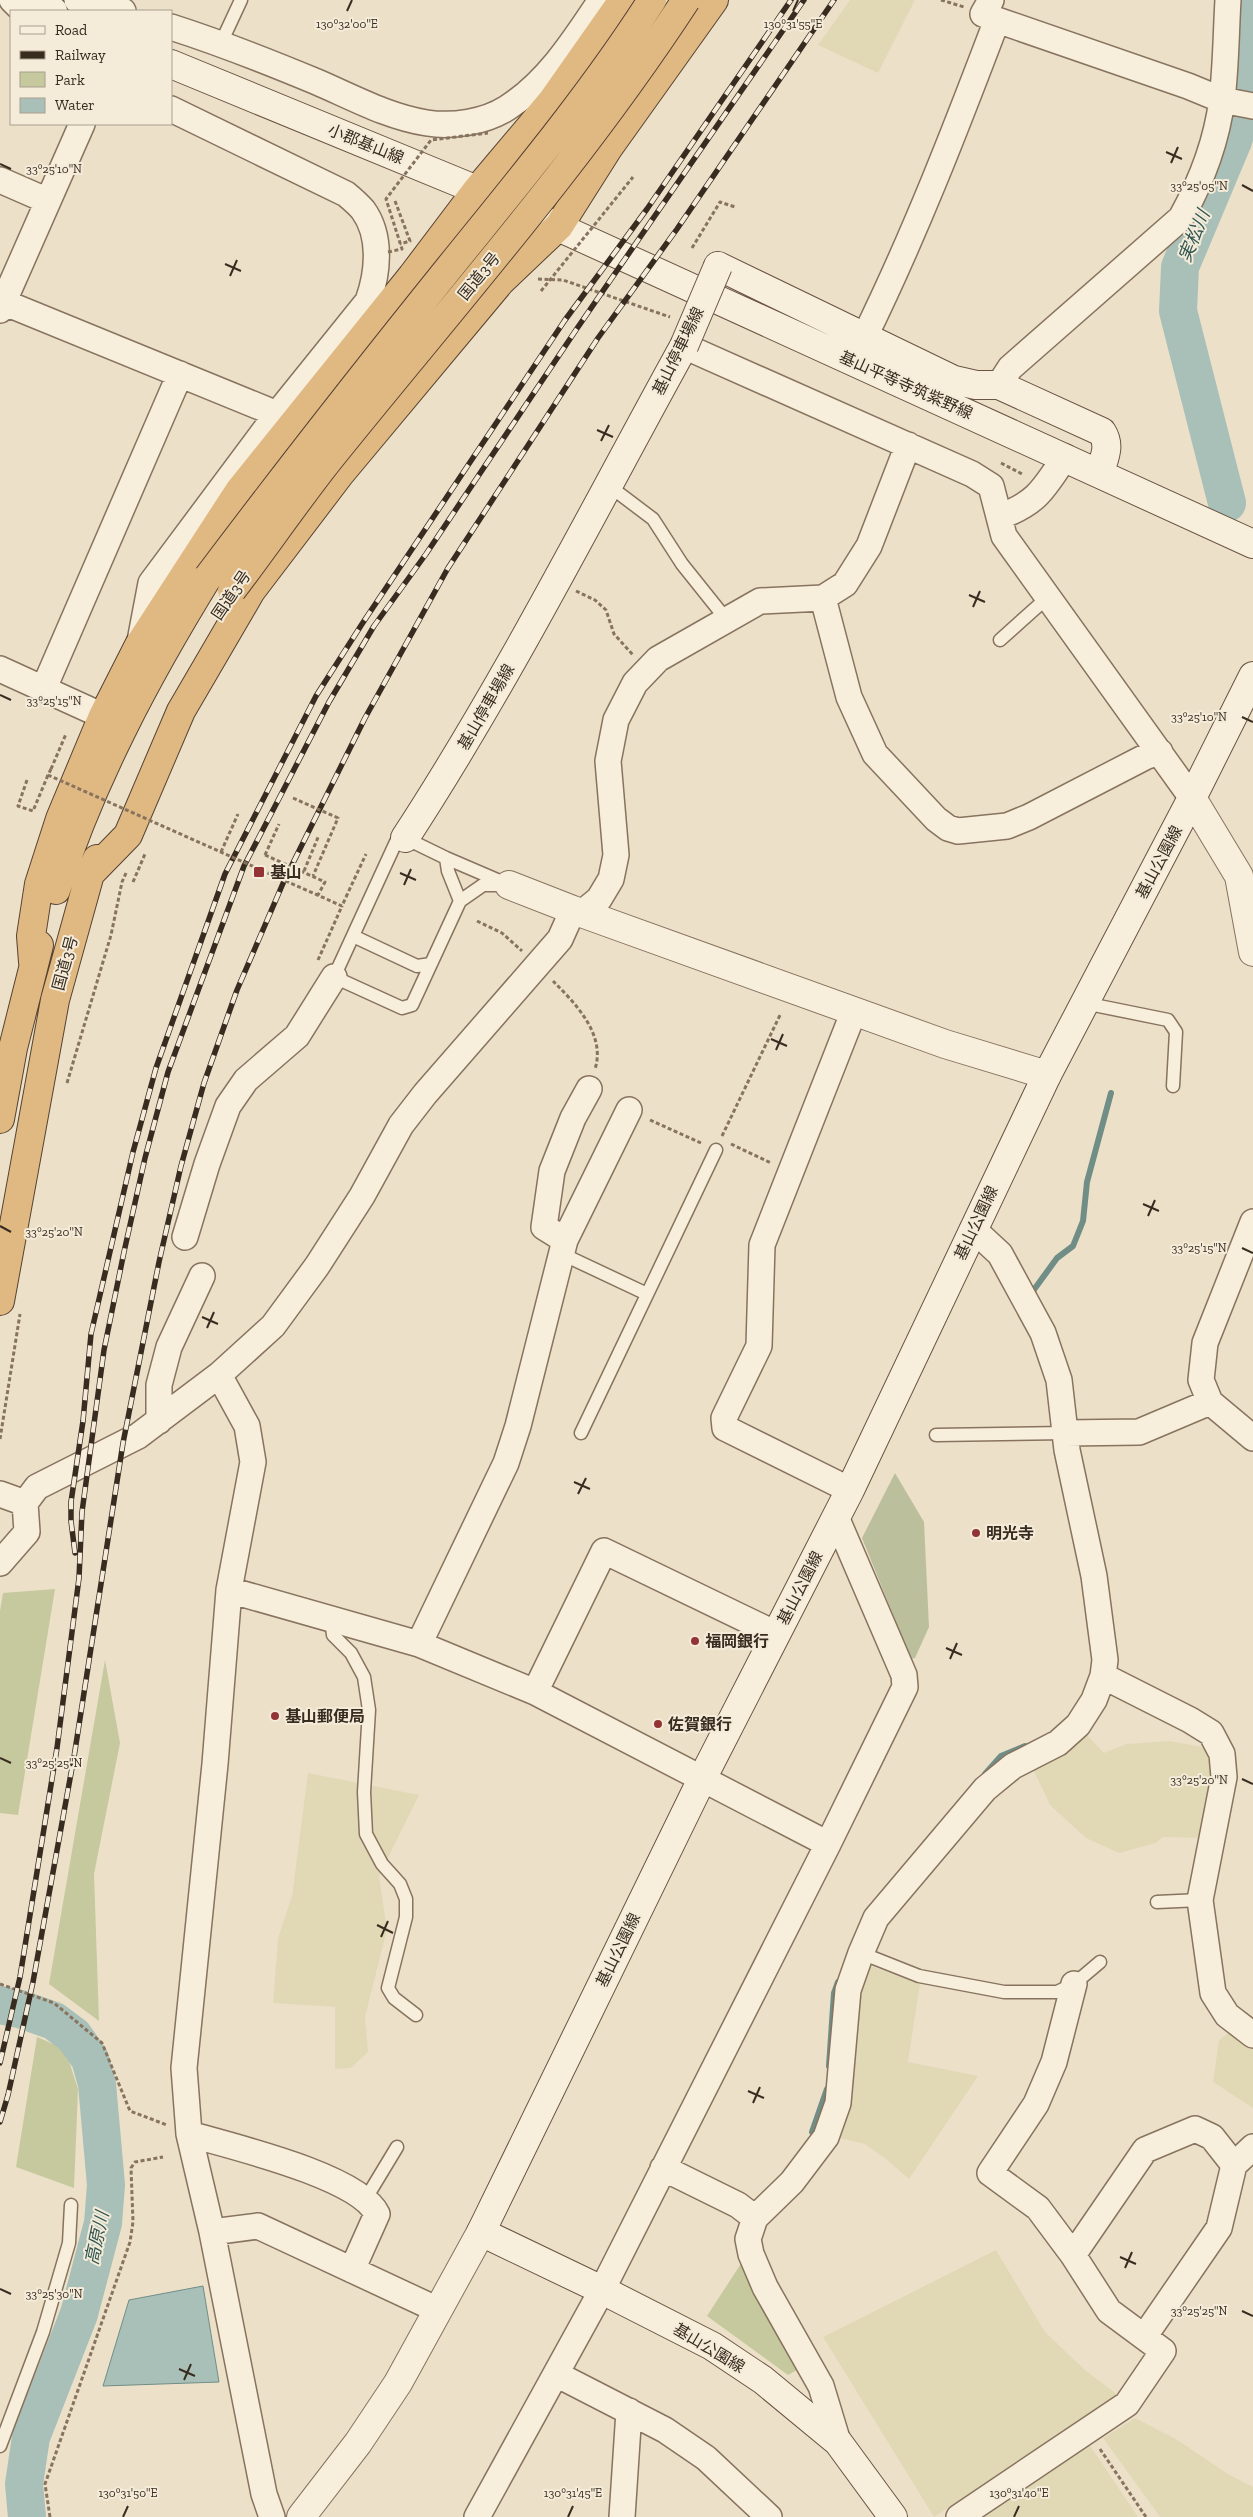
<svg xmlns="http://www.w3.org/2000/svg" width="1253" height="2517" font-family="'Zilla Slab','Noto Sans JP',serif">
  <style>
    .farmland { fill: #e1d9b6 }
    .green { fill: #c5c99d }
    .cemetery { fill: #bcbf9b }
    .water { fill: #a9c0b9; stroke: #708e86 }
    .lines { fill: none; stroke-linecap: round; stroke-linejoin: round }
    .stream { stroke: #708e86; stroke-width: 6 }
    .river { stroke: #a9c0b9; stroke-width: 38 }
    .service-casing { stroke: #87735e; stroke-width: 15 }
    .minor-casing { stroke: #87735e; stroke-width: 28 }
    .tertiary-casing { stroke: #87735e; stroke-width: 30 }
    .secondary-casing { stroke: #695441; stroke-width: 30 }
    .trunk-casing { stroke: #554232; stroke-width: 30 }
    .path { stroke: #87735e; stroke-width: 3; stroke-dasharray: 4 2.5; stroke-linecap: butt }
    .service { stroke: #f7eedb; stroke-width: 12 }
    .minor { stroke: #f7eedb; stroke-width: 25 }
    .tertiary { stroke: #f7eedb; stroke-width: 28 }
    .secondary { stroke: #f7eedb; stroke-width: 28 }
    .trunk { stroke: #e0b882; stroke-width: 28 }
    .rail-casing { stroke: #382c21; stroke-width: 5.5 }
    .rail { stroke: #f4ebd8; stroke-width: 4; stroke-dasharray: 11; stroke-linecap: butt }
    .secondary-bridge-casing { stroke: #695441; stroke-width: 30; stroke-linecap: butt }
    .trunk-bridge-casing { stroke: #554232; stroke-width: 30; stroke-linecap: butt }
    .path-bridge { stroke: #87735e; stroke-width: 3; stroke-dasharray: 4 2.5; stroke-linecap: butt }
    .secondary-bridge { stroke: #f7eedb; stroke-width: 28 }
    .trunk-bridge { stroke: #e0b882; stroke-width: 28 }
    .ticks { fill: none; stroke: #382c21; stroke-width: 2 }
    .poi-dot { fill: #923336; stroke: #f4ebd8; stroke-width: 2 }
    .labels { text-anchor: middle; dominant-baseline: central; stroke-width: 4; stroke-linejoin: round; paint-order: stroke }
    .street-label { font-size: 16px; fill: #382c21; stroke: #f4ebd8 }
    .poi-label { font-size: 16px; font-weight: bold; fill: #382c21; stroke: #f4ebd8; text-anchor: start }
    .water-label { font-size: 18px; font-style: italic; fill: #315754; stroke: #f4ebd8 }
    .ticks-label { font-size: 12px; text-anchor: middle; fill: #382c21; stroke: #f4ebd8; stroke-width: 4; stroke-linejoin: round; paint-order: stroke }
  </style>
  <rect width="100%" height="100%" fill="#ece0c9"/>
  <!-- farmland -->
  <path class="farmland" d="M850 0H915L878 73 818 45Z
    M1083 1731 1104 1753 1126 1744 1169 1741 1209 1748 1213 1764 1203 1838 1163 1837 1156 1843 1119 1853 1086 1838 1050 1805 1033 1769Z
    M308 1773 419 1795 379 1876 387 1930 365 2017 368 2052 351 2068 335 2069V2007L273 2003 278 1938 292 1896Z
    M871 1966 920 1984 908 2062 978 2076 909 2179 887 2160 865 2144 839 2138 861 1971Z
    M1231 2031 1253 2046V2108L1213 2082 1219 2040Z
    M996 2250 1045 2332 1085 2370 1118 2395 934 2517 823 2337Z
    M1135 2418 1176 2439 1228 2474 1253 2487V2517H1160L1103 2438Z
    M1081 2445 1091 2447 1138 2517H977Z"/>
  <!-- green -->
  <path class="green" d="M55 1589 18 1815 0 1813V1611L3 1593Z
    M105 1660 120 1743 94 1874 99 2021 49 1984Z
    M37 2037 65 2049 78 2089 74 2188 16 2167Z
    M744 2259 799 2369 788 2375 707 2316Z"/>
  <!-- cemetery -->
  <path class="cemetery" d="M895 1473 924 1522 929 1627 915 1658 911 1659 862 1538Z"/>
  <!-- water -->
  <path class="water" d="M203 2286 219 2382 103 2386 129 2300Z"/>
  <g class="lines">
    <!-- stream -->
    <path class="stream" d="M1033 1291 1057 1258 1073 1246 1083 1221 1087 1182 1111 1093
      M985 1774 1001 1756 1025 1746
      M829 2066 834 1993 838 1982
      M812 2132 827 2089"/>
    <!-- river -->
    <path class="river" d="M1227 503 1178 311 1180 267 1233 141 1245 102 1246 0
      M0 2005 20 2009 54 2021 74 2036 90 2059 97 2084 106 2185 103 2223 79 2314 31 2437 24 2484 27 2517"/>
    <!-- service casing -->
    <g class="service-casing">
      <path id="service" d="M221 43 241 0
        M608 485 653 519 682 564 726 619
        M1000 640 1048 597
        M405 838 446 858 509 885H483L460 901 412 1005 402 1008 334 977 396 842Z
        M446 858 448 871 460 901
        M353 936 417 966 431 964
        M1084 1003 1168 1020 1176 1032 1173 1086
        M562 1254 647 1294
        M581 1433 716 1150
        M936 1435 1066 1433
        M331 1619 333 1635 351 1653 364 1677 369 1710 364 1792 366 1834 382 1864 400 1884 406 1899V1917L388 1988 394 1998 416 2015
        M1157 1902 1200 1900
        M861 1953 919 1976 1004 1992H1057L1074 1984 1100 1962
        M365 2200 397 2147
        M0 2446 43 2332 69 2243 71 2205"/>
    </g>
    <!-- minor casing -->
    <g class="minor-casing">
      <path id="minor" d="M12 0 23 11
        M77 0 123 11
        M991 0 983 14 997 20 1188 86 1222 100 1253 106
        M171 27C221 43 269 62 317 82 352 97 388 117 427 123 453 127 485 122 507 108 548 82 575 39 601 0
        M0 180 48 201
        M3 302 277 414
        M0 310 82 124
        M864 338C915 234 956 128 997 20
        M684 346 972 474 991 486 1004 536 1192 798
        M999 385 1010 368 1181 218C1201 182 1217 139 1222 99 1226 67 1226 33 1228 0
        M999 517C1037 503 1043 490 1065 457
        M823 598 849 697 875 754 936 819 948 828 958 831 1007 826 1029 817 1147 756 1160 752
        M140 641 151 583 277 414 368 301C378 273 382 236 363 210 358 204 352 199 346 194L171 109
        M0 669 103 716
        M44 688 180 374
        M582 913 599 899 611 879 616 855 608 761 616 720 635 683 658 659 760 601 823 598 845 584 869 546 908 445
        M1253 1222 1205 1343 1201 1380 1210 1402 1253 1438
        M185 1237 207 1164 228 1106 246 1080 297 1036 334 977
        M565 1240 544 1227 552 1171 573 1118 589 1089
        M219 1375 247 1426 253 1462 229 1590 215 1764 184 2068 189 2134 212 2232 264 2494 272 2517
        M159 1421V1385L169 1347 202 1276
        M1066 1433 1139 1432 1210 1402
        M850 1490 725 1428 724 1418 759 1346 762 1245 854 1011
        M0 1494 25 1503 27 1532 0 1563
        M25 1503 37 1487 138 1436 219 1375 273 1326 317 1266 362 1196 401 1125 425 1094 560 939 573 910
        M229 1590 419 1644 535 1692 828 1844
        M419 1644 506 1463 518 1426 565 1240 629 1110
        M1103 1676 1190 1720 1211 1733 1222 1754 1224 1777 1200 1900 1213 1993 1227 2015 1253 2035
        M535 1692 604 1551 776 1634
        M189 2134C230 2146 359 2176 377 2214L352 2270
        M663 2168 738 2205 755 2218
        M212 2232 258 2226 438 2310
        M1073 2255 1145 2150 1195 2129 1212 2137 1234 2165
        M1144 2337 1219 2228 1234 2165 1253 2147
        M556 2374 665 2430 706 2458 769 2517
        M838 2442 821 2386 765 2287 751 2254 748 2239 755 2218 792 2182 826 2137 838 2103 848 1990 861 1953 876 1918 985 1789 1013 1766 1058 1743 1078 1725 1094 1700 1103 1676 1105 1660 1094 1576 1067 1450 1059 1380 1043 1333 1000 1254 973 1229
        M477 2517 602 2290 828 1844 905 1687 904 1675 836 1517
        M622 2517 629 2411
        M959 2517 1127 2404 1163 2351 1109 2311 1073 2255 1038 2208 990 2173 1036 2104 1054 2062 1074 1984"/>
    </g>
    <!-- tertiary casing -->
    <g class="tertiary-casing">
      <path id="tertiary" d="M1192 798 1239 876 1253 952
        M509 885 573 910 945 1044 1047 1075
        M301 2517 358 2443 398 2383 481 2232"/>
    </g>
    <!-- secondary casing -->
    <g class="secondary-casing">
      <path id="secondary" d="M29 0 53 11
        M171 64 477 190 1253 544
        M718 266 954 380 976 385H999L1102 432C1111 446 1104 458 1100 472
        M405 838C508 680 593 511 684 346
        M893 2517 838 2442 763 2380 712 2346 602 2290 481 2232 702 1779 850 1490 1047 1075 1192 798 1253 676"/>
    </g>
    <!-- trunk casing -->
    <g class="trunk-casing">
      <path id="trunk" d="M90 874 128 835 181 711 251 591 340 474 501 281 559 226 609 147 714 0
        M56 890C92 779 147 676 208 577
        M33 962 31 936 39 884 60 819 103 716 139 645 239 491 412 276 477 190 552 101 623 0
        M0 1119 13 1048 39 945
        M0 1301 55 1000 90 874 97 859"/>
    </g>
    <!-- path -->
    <path class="path" d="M941 0 964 7
      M395 201 410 241 400 244
      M692 248 720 202 735 207
      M538 279 563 280 670 317
      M1001 463 1024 475
      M576 591 595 600 606 610 614 634 633 655
      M51 769 66 734
      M27 780 18 806 33 811 48 775
      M221 852 238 814
      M265 855 279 824
      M304 871 319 835
      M133 882 145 854
      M346 897 366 854
      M477 921 502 933 522 951
      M318 960 342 906
      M553 981C576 1004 606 1035 595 1069
      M67 1083 111 935 122 882 126 873
      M650 1120 701 1143
      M722 1136 781 1013
      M731 1144 771 1163
      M0 1439 20 1314
      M0 1984 54 2003 102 2043 130 2111 167 2125
      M1100 2449 1146 2517
      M50 2517 45 2484 130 2242 133 2222 131 2168 135 2162 163 2157"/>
    <!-- service -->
    <use href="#service" class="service"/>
    <!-- minor -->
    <use href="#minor" class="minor"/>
    <!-- tertiary -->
    <use href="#tertiary" class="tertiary"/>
    <!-- secondary -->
    <use href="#secondary" class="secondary"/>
    <!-- trunk -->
    <use href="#trunk" class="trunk"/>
    <!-- rail casing -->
    <g class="rail-casing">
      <path id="rail" d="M75 1553 71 1521V1502L83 1421 91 1334 133 1152 156 1068 225 874 316 696 362 624 565 320 647 209 791 0
        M0 2063 20 1977 57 1748 79 1578 82 1512 104 1350 124 1252 145 1158 168 1072 244 866 329 702 374 626 426 554 578 327 804 0
        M0 2122 8 2095 33 1982 74 1757 123 1443 159 1262 181 1166 204 1083 237 990 284 881 365 718 448 568 598 338 677 229 834 0"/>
    </g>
    <!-- rail -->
    <use href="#rail" class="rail"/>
    <!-- secondary-bridge casing -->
    <g class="secondary-bridge-casing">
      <path id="secondary-bridge" d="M684 346 718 266"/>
    </g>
    <!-- trunk-bridge casing -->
    <g class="trunk-bridge-casing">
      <path id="trunk-bridge" d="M208 577C287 472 367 370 449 268 519 181 592 94 652 0
        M232 590C264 548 294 504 327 462 449 310 579 164 686 0"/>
    </g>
    <!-- path-bridge -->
    <path class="path-bridge" d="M388 252 402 249 386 199 431 140 488 133
      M541 291 633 177
      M51 769 48 775 342 906 346 897
      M293 798 338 818 313 876
      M265 855 325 882 318 895"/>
    <!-- secondary-bridge -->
    <use href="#secondary-bridge" class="secondary-bridge"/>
    <!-- trunk-bridge -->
    <use href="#trunk-bridge" class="trunk-bridge"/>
  </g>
  <!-- ticks -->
  <path class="ticks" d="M347 11 352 0M793 11 798 0M1166 152 1182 159M1171 163 1178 147M0 164 11 169M1242 185 1253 191M225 264 241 271M230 276 237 260M597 430 613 437M601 441 609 425M969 595 985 602M973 607 980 591M0 695 11 700M1242 717 1253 722M400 873 416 880M404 885 411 869M771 1039 787 1046M776 1050 783 1034M1143 1204 1159 1211M1148 1216 1155 1200M0 1226 11 1232M1242 1248 1253 1253M202 1317 218 1324M207 1328 214 1312M574 1482 590 1489M578 1494 586 1478M946 1648 962 1655M950 1659 957 1643M0 1758 11 1763M1242 1779 1253 1784M377 1925 393 1933M381 1937 388 1921M748 2091 764 2098M753 2103 760 2087M1120 2257 1136 2264M1125 2268 1132 2252M0 2289 11 2294M1242 2311 1253 2316M179 2369 195 2376M184 2380 191 2364M123 2517 128 2506M568 2517 573 2506M1014 2517 1019 2506"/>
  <!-- markers -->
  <g class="poi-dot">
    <rect x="253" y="866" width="12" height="12" rx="2.5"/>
    <circle cx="976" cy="1533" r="5"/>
    <circle cx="695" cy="1641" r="5"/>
    <circle cx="275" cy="1716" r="5"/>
    <circle cx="658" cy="1724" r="5"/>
  </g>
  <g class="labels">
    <!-- street labels -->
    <g class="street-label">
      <text transform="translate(366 144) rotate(22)">小郡基山線</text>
      <text transform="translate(479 276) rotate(-51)">国道3号</text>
      <text transform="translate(678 351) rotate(-64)">基山停車場線</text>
      <text transform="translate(906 385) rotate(24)">基山平等寺筑紫野線</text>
      <text transform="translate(231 595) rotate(-56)">国道3号</text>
      <text transform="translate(486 707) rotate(-60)">基山停車場線</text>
      <text transform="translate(1159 862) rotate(-62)">基山公園線</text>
      <text transform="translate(65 963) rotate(-75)">国道3号</text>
      <text transform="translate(976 1223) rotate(-65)">基山公園線</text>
      <text transform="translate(800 1588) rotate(-63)">基山公園線</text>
      <text transform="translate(618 1950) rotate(-64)">基山公園線</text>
      <text transform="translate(709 2348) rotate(31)">基山公園線</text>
    </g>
    <!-- poi labels -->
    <g class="poi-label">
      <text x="270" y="872">基山</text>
      <text x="986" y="1533">明光寺</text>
      <text x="705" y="1641">福岡銀行</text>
      <text x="285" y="1716">基山郵便局</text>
      <text x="668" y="1724">佐賀銀行</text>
    </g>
    <!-- water labels -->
    <g class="water-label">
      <text transform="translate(1194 236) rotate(-68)">実松川</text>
      <text transform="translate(97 2238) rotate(-78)">高原川</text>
    </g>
  </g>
  <g class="ticks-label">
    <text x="347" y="28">130°32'00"E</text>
    <text x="793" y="28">130°31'55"E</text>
    <text x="54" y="173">33°25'10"N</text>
    <text x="1199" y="190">33°25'05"N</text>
    <text x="54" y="705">33°25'15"N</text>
    <text x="1199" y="721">33°25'10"N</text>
    <text x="54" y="1236">33°25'20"N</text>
    <text x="1199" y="1252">33°25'15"N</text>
    <text x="54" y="1767">33°25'25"N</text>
    <text x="1199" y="1784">33°25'20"N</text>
    <text x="54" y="2298">33°25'30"N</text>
    <text x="1199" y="2315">33°25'25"N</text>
    <text x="128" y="2497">130°31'50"E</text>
    <text x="573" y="2497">130°31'45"E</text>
    <text x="1019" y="2497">130°31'40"E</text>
  </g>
  <!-- legend -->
  <rect x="10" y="10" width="162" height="115" fill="#f4ebd8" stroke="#a99f8f"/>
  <rect x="20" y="26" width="25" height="8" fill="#f7eedb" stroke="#a99f8f"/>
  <text x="55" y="35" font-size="15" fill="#382c21">Road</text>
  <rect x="20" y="51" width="25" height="8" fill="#382c21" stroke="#a99f8f"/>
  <text x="55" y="60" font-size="15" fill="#382c21">Railway</text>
  <rect x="20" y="72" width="25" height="15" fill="#c5c99d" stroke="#a99f8f"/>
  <text x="55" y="85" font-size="15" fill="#382c21">Park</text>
  <rect x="20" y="98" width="25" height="15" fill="#a9c0b9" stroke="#a99f8f"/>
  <text x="55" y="110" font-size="15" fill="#382c21">Water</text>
</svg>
